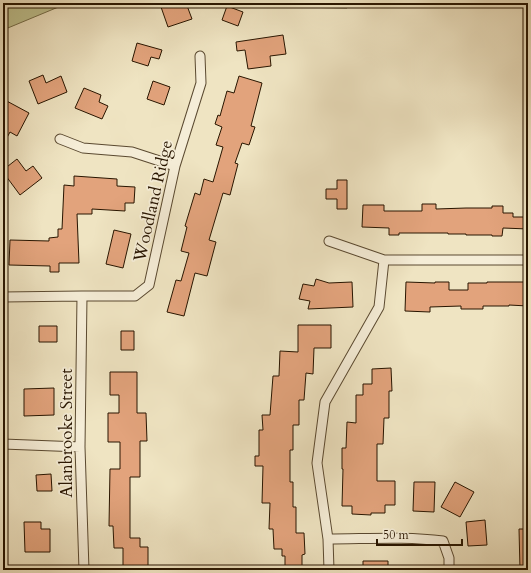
<svg xmlns="http://www.w3.org/2000/svg" width="531" height="573" font-family="Cardo,serif">
  <style>
    .green { fill: #bfc28f; stroke: #746c48 }
    .building { fill: #e2a37c; stroke: #281500 }
    .lines { fill: none; stroke-linecap: round; stroke-linejoin: round }
    .street-casing { stroke: #5a4930; stroke-width: 11 }
    .street { stroke: #f5edd7; stroke-width: 9 }
    .labels { text-anchor: middle; dominant-baseline: central; stroke-width: 3.5; stroke-linejoin: round; paint-order: stroke }
    .street-label { font-size: 17px; fill: #281500; stroke: #f5edd7 }
  </style>
  <rect width="100%" height="100%" fill="#efe4c2"/>
  <filter id="stains"><feTurbulence type="fractalNoise" baseFrequency=".005" numOctaves="4"/><feColorMatrix values="0 0 0 0 .2 0 0 0 0 .09 0 0 0 0 .02 0 0 0 .5 -.17"/></filter>
  <radialGradient id="worn" r=".72"><stop offset=".6" stop-color="#630" stop-opacity="0"/><stop offset="1" stop-color="#630" stop-opacity=".3"/></radialGradient>
  <!-- green -->
  <path class="green" d="M3 3H68L3 30Z
    M230 3H348L347 8 237 6Z"/>
  <!-- building -->
  <path class="building" d="M172 3H186L192 19 168 27 161 7Z
    M227 6 243 12 238 26 222 20Z
    M283 35 286 54 270 56 271 66 248 69 245 50 237 51 236 42Z
    M137 43 162 50 159 59 151 57 148 66 132 61Z
    M43 75 46 83 61 76 67 92 38 104 29 81Z
    M239 76 262 83 251 126 255 127 249 145 242 143 235 163 238 164 230 195 223 193 209 240 216 242 207 276 195 273 184 316 167 312 176 280 181 281 189 253 181 251 187 227 185 226 195 193 200 195 204 179 213 182 223 147 216 145 222 127 215 124 218 115 220 116 227 91 234 93Z
    M153 81 170 87 164 105 147 99Z
    M84 88 101 95 99 102 108 106 102 119 75 108Z
    M3 99 29 113 17 136 10 132 3 145Z
    M17 159 26 171 33 166 42 178 20 195 3 172V170Z
    M74 176 117 179V186L135 187 134 203H125V211L92 209V214H77L79 263H59V272H50V266L9 265 10 240 49 241V238L58 237V229H62L64 185 74 186Z
    M337 180H347V209H337V199H326V189H337Z
    M422 204H436V209L466 208H492V206H503V213H513V217H528V229L503 228 502 236H492V235H466V234H448V233H399V235H389V228L362 227 363 205H384V211H422Z
    M114 230 131 234 123 268 106 264Z
    M316 279 329 283 352 282 353 307 308 309 310 301 299 299 303 284 314 286Z
    M406 282 435 283V282H449V290H468V283H487V282H528V306L509 305V306H483V309H461V306L430 307V312L405 311Z
    M298 325H331V348H314L313 374 306 373 304 400H299V425H293V450H290V482H293V507H296V533H304L305 554 302 555V570H285V556H282V549H274L273 529H269L270 503H262L263 466H255V456H259V430H263L262 415H270L273 376H279L280 351 298 352Z
    M39 326H57V342H39Z
    M121 331H134V350H121Z
    M391 368 392 391H389V418H384L383 444H377V481H395V505H385V513H371V515L352 514V506H342L343 469H342V448H346L347 422 356 423V395H363V384H372V369Z
    M110 372H137V413H146L147 441H140V477H130V538H140V547H148V566H123V548H114L113 526H109L110 469H120V442H108V413H119V395H110Z
    M54 388V415L24 416V389Z
    M51 474 52 491H37L36 475Z
    M414 482H435L434 512 413 511Z
    M455 482 474 492 460 517 441 507Z
    M485 520 487 545 468 546 466 522Z
    M24 522H41V529H50V552H25Z
    M519 529H528V570H520Z
    M363 561H388V570H363Z"/>
  <g class="lines">
    <!-- street casing -->
    <g class="street-casing">
      <path id="street" d="M60 139 83 148 132 152 175 166
        M329 241 384 260H528
        M82 296 80 447 84 570
        M3 297 82 296H135L149 285 175 166 201 83 200 56
        M3 444 80 447
        M328 539C366 539 405 536 443 541L449 558V570
        M329 570 328 539 317 463 325 402 379 307 384 260"/>
    </g>
    <!-- street -->
    <use href="#street" class="street"/>
  </g>
  <g class="labels">
    <!-- street labels -->
    <g class="street-label">
      <text transform="translate(153 201) rotate(-77)">Woodland Ridge</text>
      <text transform="translate(66 433) rotate(-90)">Alanbrooke Street</text>
    </g>
  </g>
  <!-- margin -->
  <rect width="531" height="573" fill="none" stroke="#efe4c2" stroke-width="16"/>
  <rect x="4" y="4" width="523" height="565" fill="none" stroke="#281500" stroke-width="2"/>
  <rect x="8" y="8" width="515" height="557" fill="none" stroke="#281500"/>
  <!-- scale -->
  <path d="M377 539v6h85v-6" fill="none" stroke="#281500" stroke-width="2"/>
  <text x="383" y="539" font-size="12" fill="#281500" stroke="#f5edd7" stroke-width="3" paint-order="stroke">50 m</text>
  <rect width="100%" height="100%" filter="url(#stains)"/>
  <rect width="100%" height="100%" fill="url(#worn)"/>
</svg>
